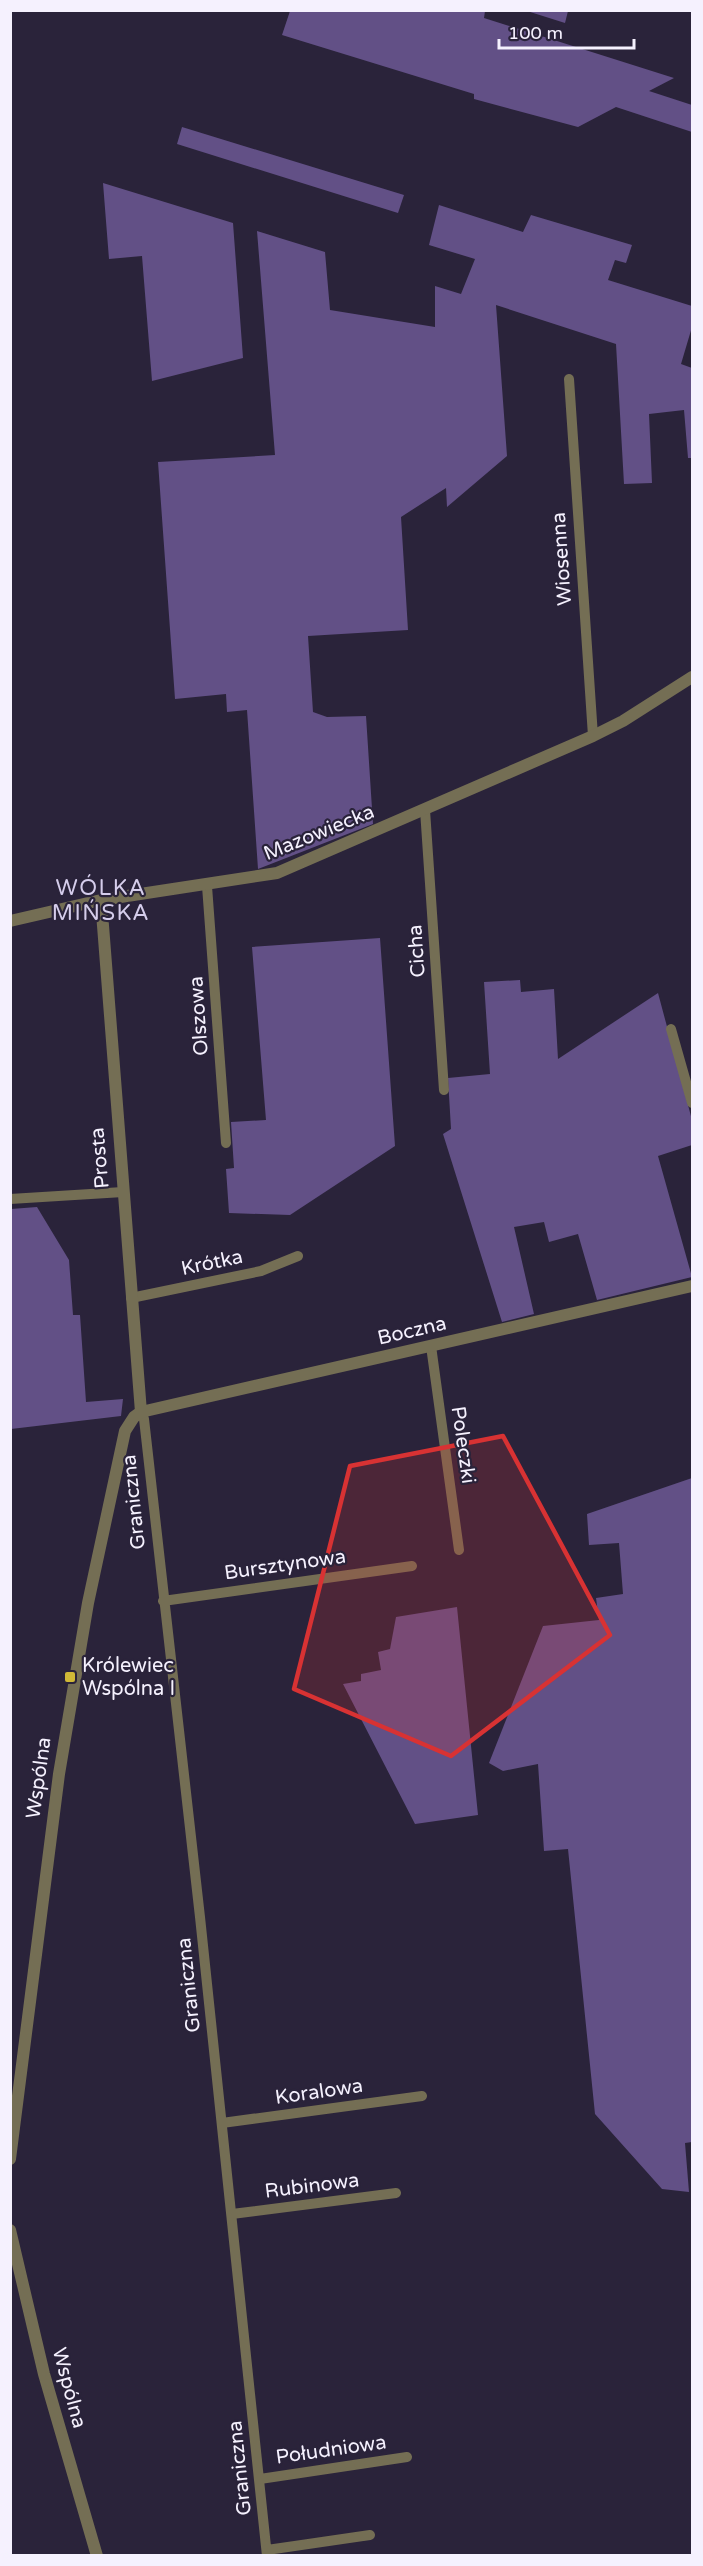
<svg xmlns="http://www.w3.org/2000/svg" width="703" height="2566" font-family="'Varela Round',sans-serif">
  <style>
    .forest { fill: #625086 }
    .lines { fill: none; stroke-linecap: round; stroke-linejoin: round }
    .minor { stroke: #746e54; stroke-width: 10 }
    .tertiary { stroke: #746e54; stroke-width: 12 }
    .marked { fill: #d83233; fill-opacity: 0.2; stroke: #d83233; stroke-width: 4.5; stroke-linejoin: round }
    .poi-dot { fill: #d0b837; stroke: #2a233a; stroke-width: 2 }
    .labels { text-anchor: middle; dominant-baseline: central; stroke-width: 4.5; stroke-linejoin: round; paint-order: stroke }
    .street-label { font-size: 20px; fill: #f5f1fe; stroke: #2a233a }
    .poi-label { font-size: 20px; fill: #f5f1fe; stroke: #2a233a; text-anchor: start }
    .quarter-label { font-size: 22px; letter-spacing: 1.5px; fill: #d5cdeb; stroke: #2a233a }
  </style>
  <rect width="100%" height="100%" fill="#2a233a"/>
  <!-- forest -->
  <path class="forest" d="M393 10 485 11 484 18 674 78 649 91 692 105V132L616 107 578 127 474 99V94L282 35 290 11Z
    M527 11H568L565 23Z
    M182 127 404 195 398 213 177 144Z
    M103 183 233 223 243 358 152 381 142 256 109 259Z
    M439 205 523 232 531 215 632 245 626 263 615 260 608 280 692 306V327L681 364 692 368V458H688L684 410 649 414 652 483 624 484 616 344 496 305 507 456 447 507 446 488 401 517 408 630 308 636 313 712 327 717 366 716 373 824 258 869 247 710 227 712 226 694 175 699 158 462 275 455 257 231 325 252 330 310 435 327V286L461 294 475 259 429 245Z
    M380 938 395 1146 290 1215 229 1213 226 1169 234 1168 231 1122 266 1120 252 947Z
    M520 980 521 992 554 989 558 1059 658 993 692 1120V1145L658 1156 692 1277 597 1300 578 1234 549 1242 544 1222 514 1227 534 1314 502 1322 443 1134 451 1129 448 1078 490 1074 484 982Z
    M37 1207 69 1260 73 1315H80L86 1402 123 1399 121 1416 11 1429V1209Z
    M692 1478V2142L685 2143 689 2192 662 2189 595 2114 568 1849 544 1851 538 1764 503 1771 489 1763 543 1626 599 1620 596 1598 623 1594 619 1543 589 1545 587 1514Z
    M457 1607 478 1815 415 1824 343 1684 361 1681V1674L381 1670 378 1652 390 1649 396 1617Z"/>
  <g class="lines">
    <!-- minor -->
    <path class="minor" d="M569 379 593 736
      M425 810 444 1090
      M207 886 226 1143
      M671 1029 692 1103
      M10 1199 123 1192
      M131 1298 261 1271 298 1256
      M431 1346 459 1550
      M141 1412 144 1419 200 1917 267 2556
      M163 1601 412 1566
      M222 2123 422 2096
      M232 2214 396 2193
      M260 2479 407 2457
      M267 2550 370 2535"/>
    <!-- tertiary -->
    <path class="tertiary" d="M101 900 141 1412
      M10 921 101 900 277 873 593 736 623 721 692 677
      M10 2159 59 1774 88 1603 125 1431 134 1417 141 1412 692 1286
      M10 2230 44 2374 97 2556"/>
  </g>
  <!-- marked area -->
  <path class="marked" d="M503 1436 610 1635 451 1756 294 1689 350 1466Z"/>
  <!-- markers -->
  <rect class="poi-dot" x="64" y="1671" width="12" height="12" rx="3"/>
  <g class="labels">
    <!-- street labels -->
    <g class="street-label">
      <text transform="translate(562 559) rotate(-94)">Wiosenna</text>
      <text transform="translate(319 833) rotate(-22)">Mazowiecka</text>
      <text transform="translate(417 951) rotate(-94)">Cicha</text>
      <text transform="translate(199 1016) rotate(-94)">Olszowa</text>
      <text transform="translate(100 1158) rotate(-95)">Prosta</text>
      <text transform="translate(212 1263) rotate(-12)">Krótka</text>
      <text transform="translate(412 1331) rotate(-13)">Boczna</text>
      <text transform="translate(463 1445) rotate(82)">Poleczki</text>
      <text transform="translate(134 1502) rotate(-96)">Graniczna</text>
      <text transform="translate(285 1565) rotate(-8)">Bursztynowa</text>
      <text transform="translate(39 1778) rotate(-82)">Wspólna</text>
      <text transform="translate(189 1985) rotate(-96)">Graniczna</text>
      <text transform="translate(319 2092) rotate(-8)">Koralowa</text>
      <text transform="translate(312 2186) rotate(-7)">Rubinowa</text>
      <text transform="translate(69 2388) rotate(75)">Wspólna</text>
      <text transform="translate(331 2450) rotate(-8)">Południowa</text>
      <text transform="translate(240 2468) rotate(-96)">Graniczna</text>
    </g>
    <!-- poi labels -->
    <g class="poi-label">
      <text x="82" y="1666">Królewiec<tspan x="82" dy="23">Wspólna I</tspan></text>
    </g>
    <!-- quarter labels -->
    <g class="quarter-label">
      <text x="101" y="888">WÓLKA<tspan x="101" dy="25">MIŃSKA</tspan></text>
    </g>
  </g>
  <!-- border -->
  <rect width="703" height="2566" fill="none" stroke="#f5f1fe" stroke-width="24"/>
  <!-- scale -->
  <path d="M499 39v9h135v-9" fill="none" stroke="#f5f1fe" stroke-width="3"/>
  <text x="508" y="39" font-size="18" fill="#f5f1fe" stroke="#2a233a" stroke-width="4.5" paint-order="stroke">100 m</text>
</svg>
